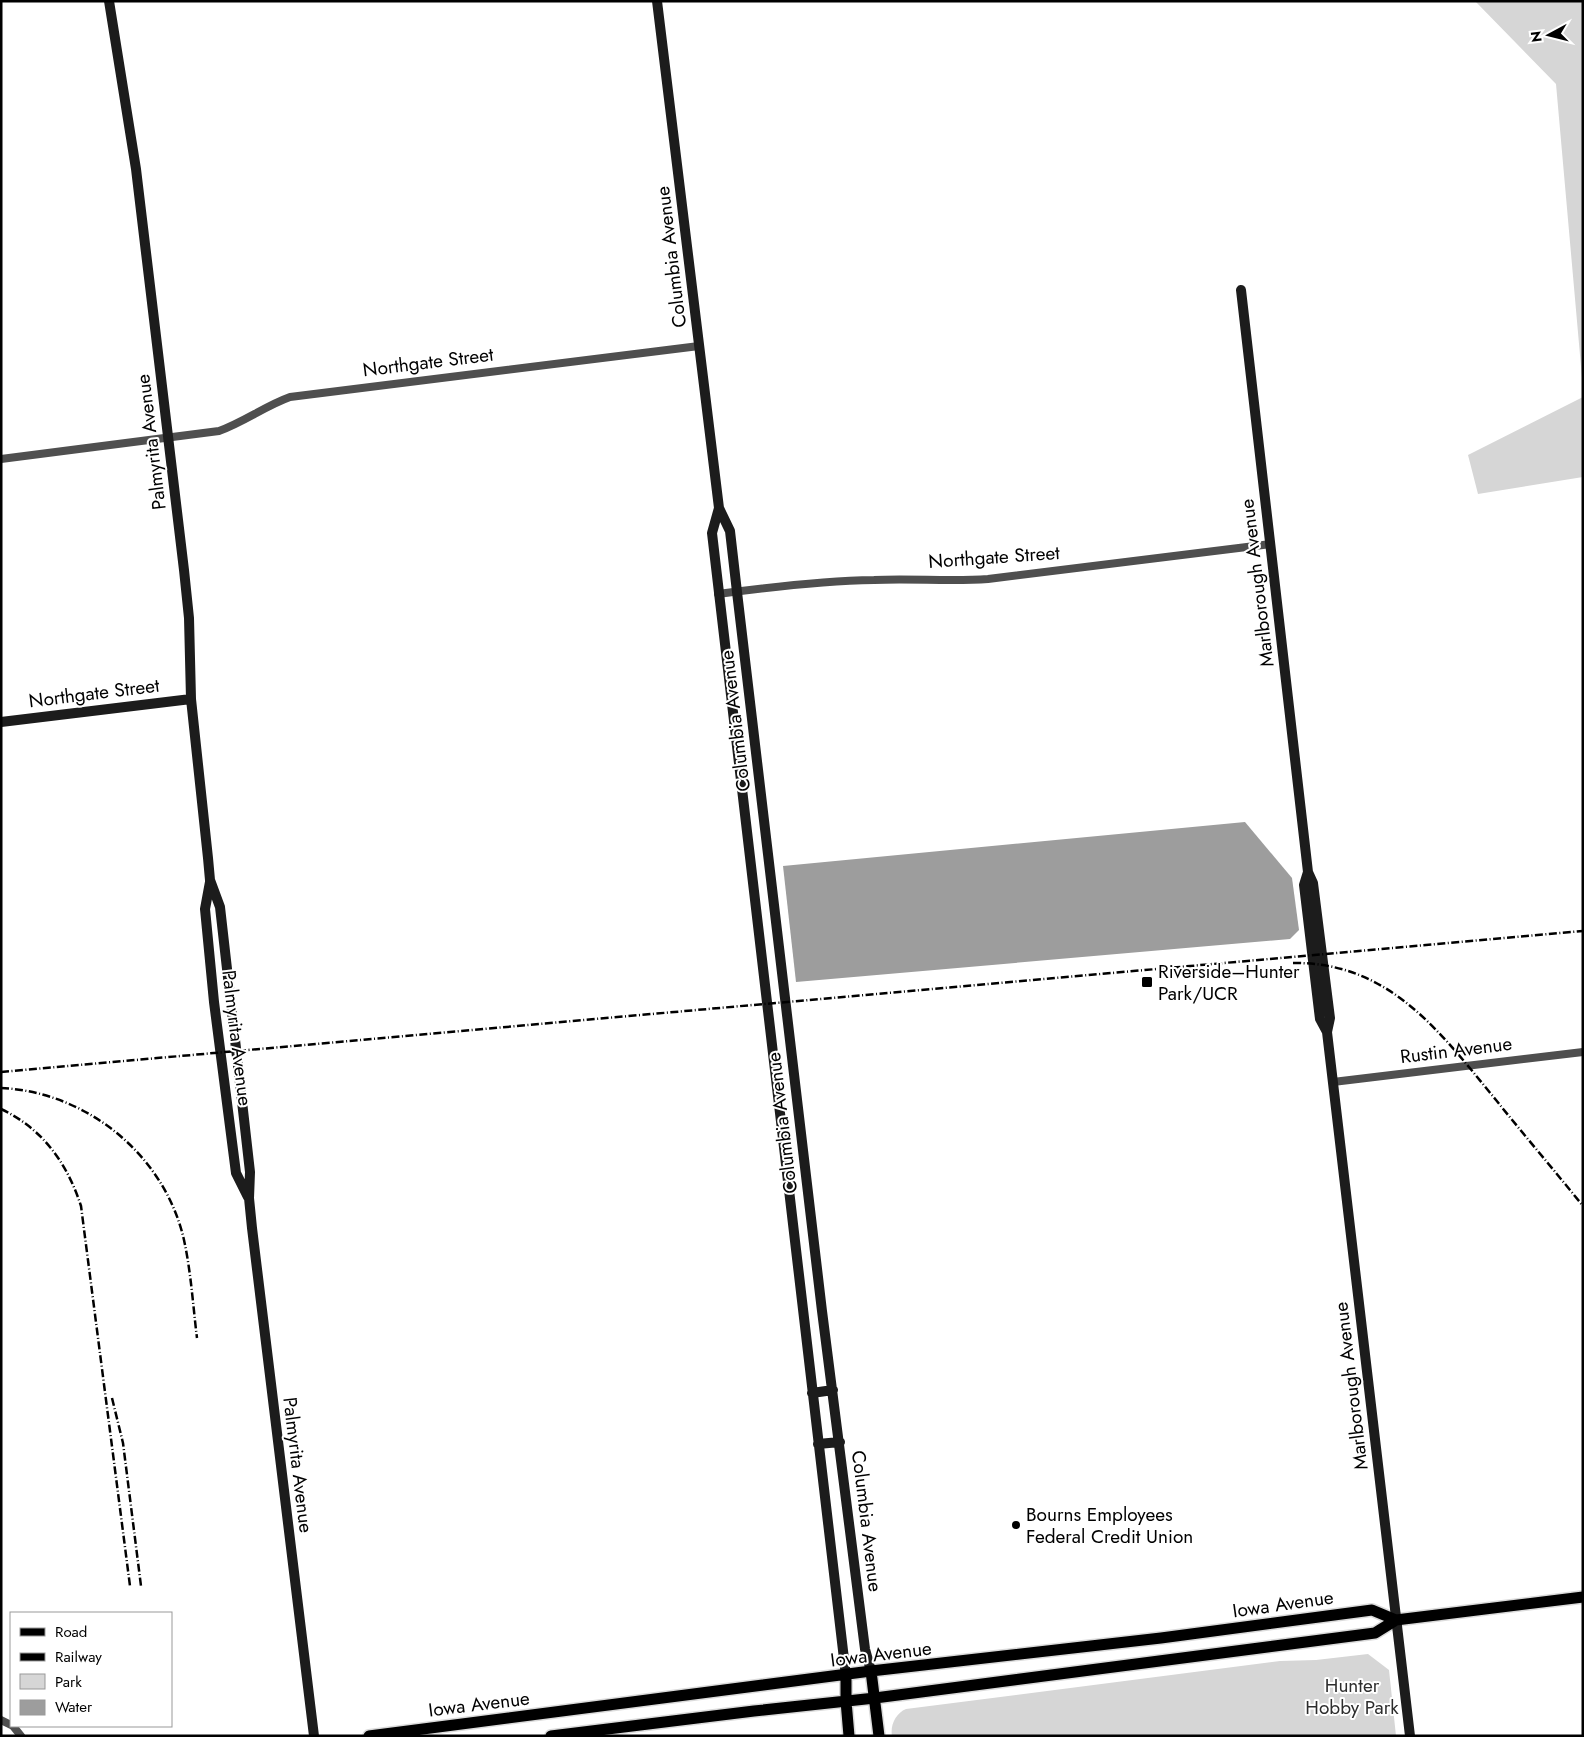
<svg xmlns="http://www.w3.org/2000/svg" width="1584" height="1737" font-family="Jost,sans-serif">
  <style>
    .green { fill: #d6d6d6 }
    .water { fill: #9d9d9d }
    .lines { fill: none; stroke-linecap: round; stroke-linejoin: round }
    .primary-casing { stroke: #dbdbdb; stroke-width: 14 }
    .street { stroke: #4f4f4f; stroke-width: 8 }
    .secondary { stroke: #1c1c1c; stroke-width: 10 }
    .primary { stroke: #000; stroke-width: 11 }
    .rail { stroke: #000; stroke-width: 2.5; stroke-dasharray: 8 2.5 1 2.5; stroke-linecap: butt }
    .poi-dot { fill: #000; stroke: #fff; stroke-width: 2 }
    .labels { text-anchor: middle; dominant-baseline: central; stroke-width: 4; stroke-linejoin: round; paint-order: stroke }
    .street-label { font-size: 19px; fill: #000; stroke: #fff }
    .poi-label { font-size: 19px; fill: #000; stroke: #fff; text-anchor: start }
    .park-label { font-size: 19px; fill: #2d2d2d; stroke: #fff }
  </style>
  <rect width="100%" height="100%" fill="#fff"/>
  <!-- green -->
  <path class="green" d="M1475 1H1583V389L1556 84Z
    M1583 397V477L1478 494 1468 455Z
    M1368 1654 1389 1670 1396 1736H892C890 1725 896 1713 906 1709L1280 1661 1316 1660Z"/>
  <!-- water -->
  <path class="water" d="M1245 822 1292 878 1299 930 1290 939 796 982 783 866Z"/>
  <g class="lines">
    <!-- primary casing -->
    <g class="primary-casing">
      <path id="primary" d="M871 1671 879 1736
        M846 1676V1701L849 1736
        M369 1736 871 1671 1161 1638 1372 1610 1396 1620
        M551 1736 754 1711 875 1698 1375 1633 1396 1620 1583 1597"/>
    </g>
    <!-- street -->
    <path class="street" d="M1 459 219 431C244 422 265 406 290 397L699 346
      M718 594C770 587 822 581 874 580 912 578 950 582 988 579L1271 544
      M1333 1082 1583 1052
      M1 1720 11 1725
      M13 1726 21 1736"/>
    <!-- secondary -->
    <path class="secondary" d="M109 1 136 169 184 570 189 618 191 699 208 858 210 880 220 907 250 1172 249 1198 252 1228 314 1736
      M657 1 719 508 730 531 737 592 822 1311 865 1649 871 1671
      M1241 290 1308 872 1313 883 1330 1018 1327 1032 1410 1736
      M719 508 712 533 846 1676
      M1 722 191 699
      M1308 872 1304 885 1320 1019 1327 1032
      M210 882 205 909 214 1002 236 1173 248 1197
      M812 1393 833 1390
      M818 1444 840 1442"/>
    <!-- primary -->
    <use href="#primary" class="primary"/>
    <!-- rail -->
    <path class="rail" d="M1293 963C1390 962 1440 1032 1496 1100 1524 1135 1554 1170 1583 1206
      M1 1072 1583 931
      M1 1088C88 1092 165 1156 184 1240 191 1272 193 1306 197 1338
      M1 1109C43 1129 67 1163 81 1206L130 1586
      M112 1398 123 1443 141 1586"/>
  </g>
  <!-- markers -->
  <g class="poi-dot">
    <rect x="1141" y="976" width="12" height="12" rx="2.5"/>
    <circle cx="1016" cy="1525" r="5"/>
  </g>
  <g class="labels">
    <!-- street labels -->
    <g class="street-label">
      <text transform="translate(671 257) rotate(-97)">Columbia Avenue</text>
      <text transform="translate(428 362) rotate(-7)">Northgate Street</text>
      <text transform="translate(151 442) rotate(-97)">Palmyrita Avenue</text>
      <text transform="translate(994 557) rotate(-4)">Northgate Street</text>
      <text transform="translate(1257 583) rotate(-97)">Marlborough Avenue</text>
      <text transform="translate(94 693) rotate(-7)">Northgate Street</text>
      <text transform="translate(735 721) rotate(-97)">Columbia Avenue</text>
      <text transform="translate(237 1038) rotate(83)">Palmyrita Avenue</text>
      <text transform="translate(1456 1050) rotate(-7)">Rustin Avenue</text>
      <text transform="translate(782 1123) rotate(-97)">Columbia Avenue</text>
      <text transform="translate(1351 1386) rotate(-97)">Marlborough Avenue</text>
      <text transform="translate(298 1465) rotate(83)">Palmyrita Avenue</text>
      <text transform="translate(867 1521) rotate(83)">Columbia Avenue</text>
      <text transform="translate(1283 1604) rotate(-8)">Iowa Avenue</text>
      <text transform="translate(881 1654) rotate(-7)">Iowa Avenue</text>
      <text transform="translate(479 1704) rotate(-7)">Iowa Avenue</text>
    </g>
    <!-- poi labels -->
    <g class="poi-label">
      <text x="1158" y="971">Riverside–Hunter<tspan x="1158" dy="22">Park/UCR</tspan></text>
      <text x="1026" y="1514">Bourns Employees<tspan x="1026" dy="22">Federal Credit Union</tspan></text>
    </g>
    <!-- park labels -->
    <g class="park-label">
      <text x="1352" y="1685">Hunter<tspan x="1352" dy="22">Hobby Park</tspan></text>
    </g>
  </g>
  <!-- border -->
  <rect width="1584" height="1737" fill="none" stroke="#000000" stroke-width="5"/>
  <!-- legend -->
  <rect x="10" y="1612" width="162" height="115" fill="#ffffff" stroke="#999999"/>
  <rect x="20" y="1628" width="25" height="8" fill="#000000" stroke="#999999"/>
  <text x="55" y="1637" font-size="15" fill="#000000">Road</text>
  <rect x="20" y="1653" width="25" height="8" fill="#000000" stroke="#999999"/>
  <text x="55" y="1662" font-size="15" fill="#000000">Railway</text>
  <rect x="20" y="1674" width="25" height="15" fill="#d6d6d6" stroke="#999999"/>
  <text x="55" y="1687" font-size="15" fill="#000000">Park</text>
  <rect x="20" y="1700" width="25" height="15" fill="#9d9d9d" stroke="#999999"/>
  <text x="55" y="1712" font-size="15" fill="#000000">Water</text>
  <!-- north arrow -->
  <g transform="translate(1549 35) rotate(263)" stroke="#ffffff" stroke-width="4" paint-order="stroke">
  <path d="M0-4L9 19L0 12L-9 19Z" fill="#000000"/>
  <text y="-8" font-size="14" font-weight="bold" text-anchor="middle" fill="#000000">N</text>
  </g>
</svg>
